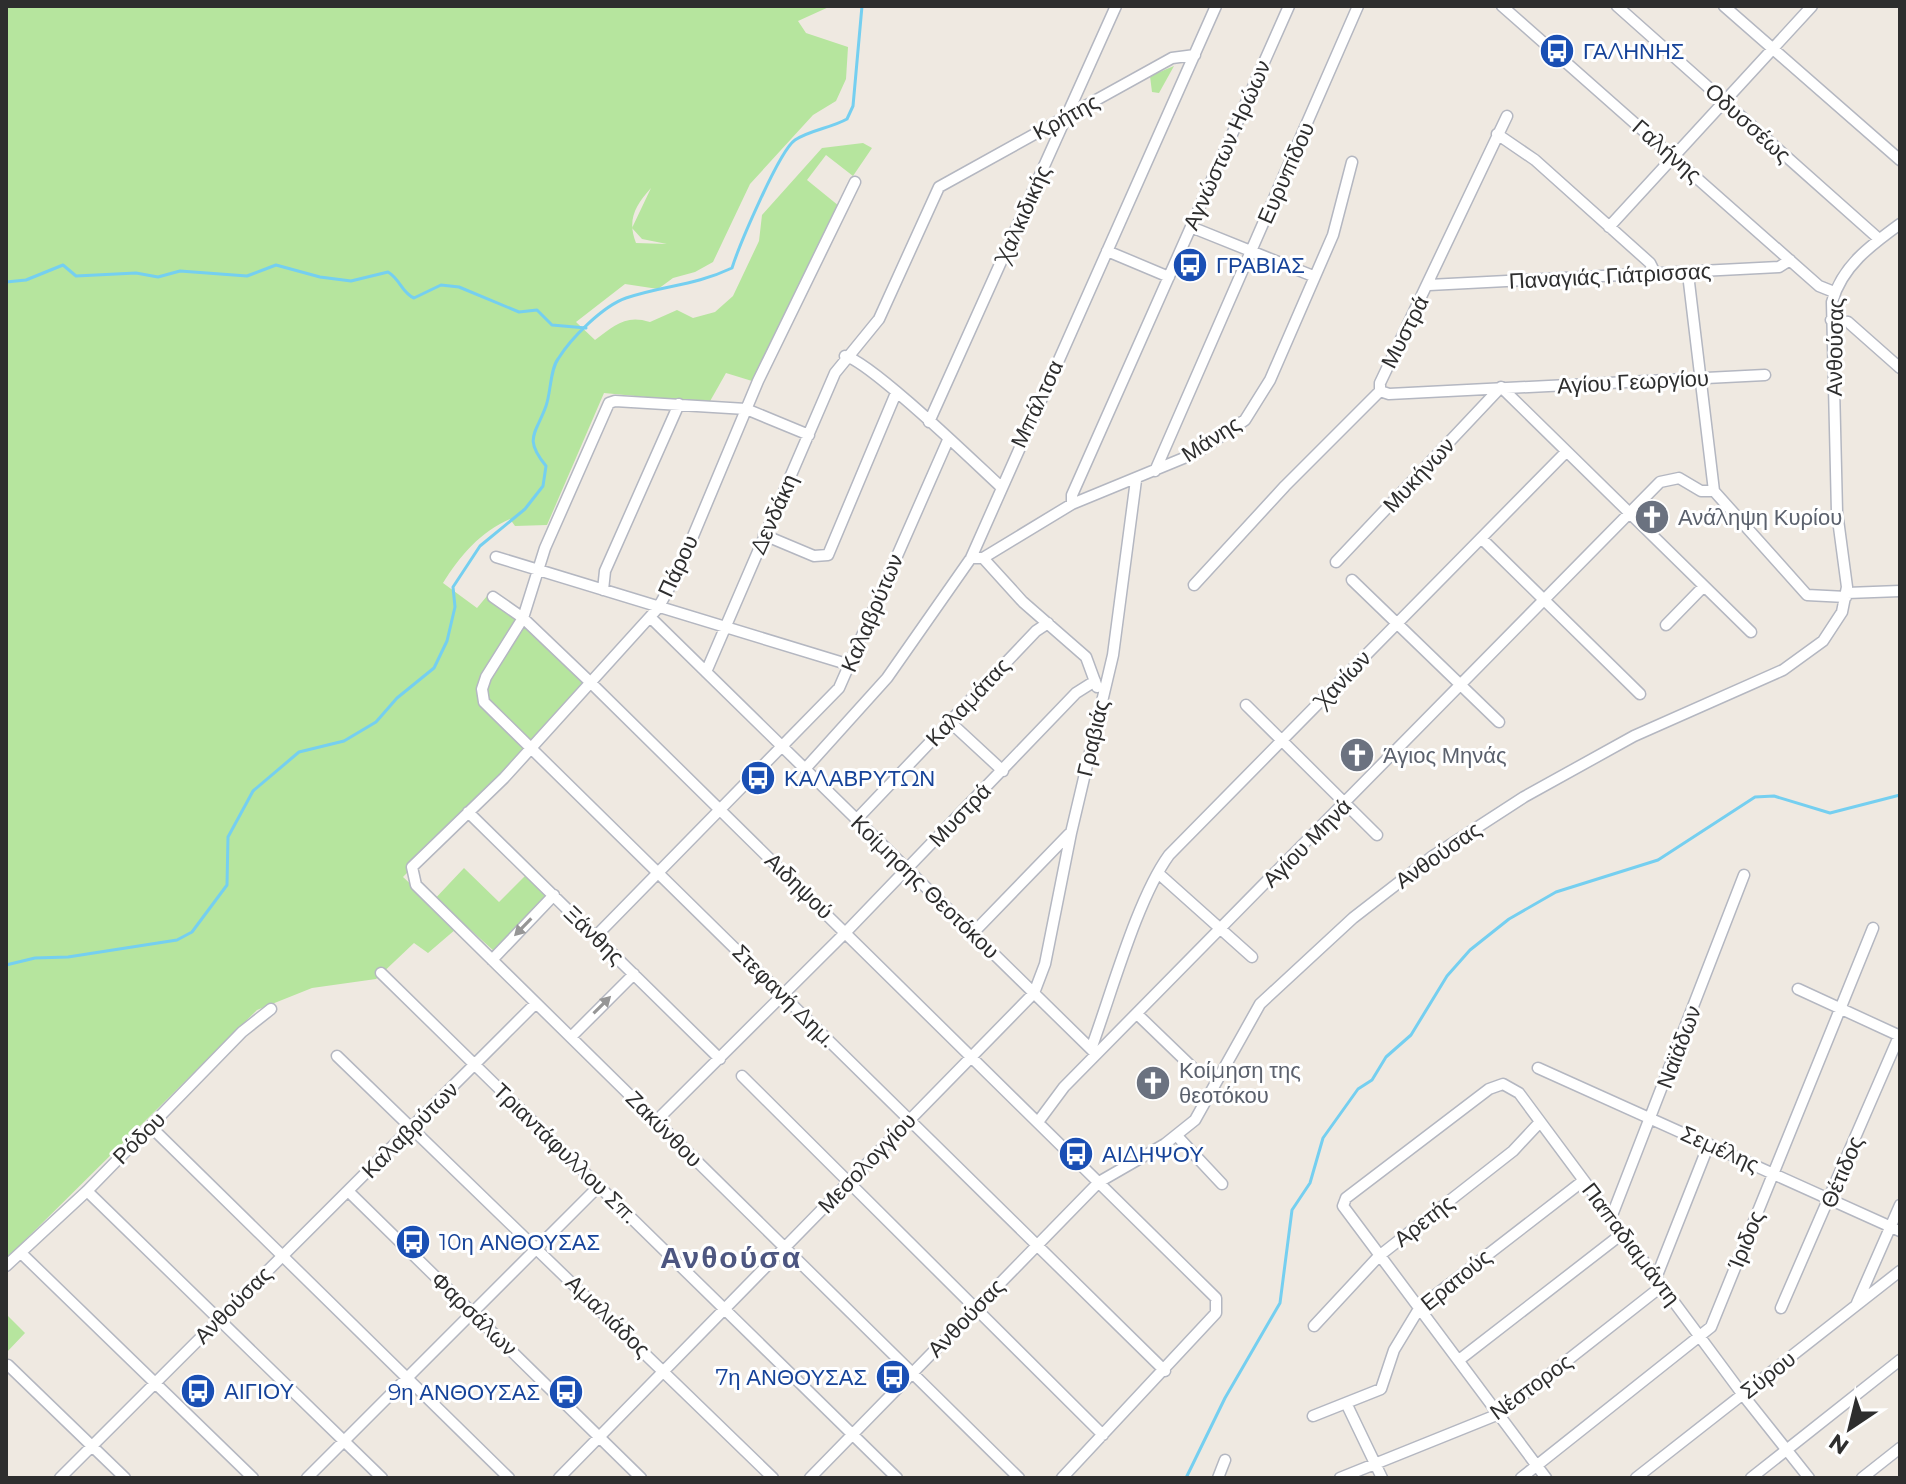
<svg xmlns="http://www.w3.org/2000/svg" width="1906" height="1484" font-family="Montserrat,sans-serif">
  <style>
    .green { fill: #b6e59e; fill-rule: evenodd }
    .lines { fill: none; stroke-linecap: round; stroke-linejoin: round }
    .stream { stroke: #75cff0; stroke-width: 3 }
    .minor-casing { stroke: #b4b7c1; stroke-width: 13 }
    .minor { stroke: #fff; stroke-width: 10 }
    .oneway { fill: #969696 }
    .labels { text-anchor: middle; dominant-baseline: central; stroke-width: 6; stroke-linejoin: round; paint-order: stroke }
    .transit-label { font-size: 22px; fill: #164399; stroke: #fff; text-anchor: start }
    .street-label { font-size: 22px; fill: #2e2e2e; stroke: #fff }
    .worship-label { font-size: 22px; fill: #5b616d; stroke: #fff; text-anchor: start }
    .district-label { font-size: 30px; font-weight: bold; letter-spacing: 2px; fill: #4d5680; stroke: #fff }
  </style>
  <rect width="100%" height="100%" fill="#efe9e1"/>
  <!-- green -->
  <path class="green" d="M6 6H831L798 21 806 33 848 47 846 79 836 101 813 115 750 184 713 262 695 272 673 278 658 289 625 284 576 322 595 340C614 326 625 314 650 322L677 310 693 318 715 312 733 296 759 241 762 215 822 148 863 143 872 148 853 176 826 155 807 180 839 206 752 381 726 373 709 403 604 393 547 525 515 526 510 519C481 531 459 557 443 583L477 608 487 596 517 617 584 683 499 779 403 877 431 903 464 868 499 902 528 873 551 894 495 952 463 923 428 953 414 943 376 979 312 988 257 1010 6 1259ZM651 188 632 228 642 239 667 244 636 243C627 220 635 206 651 188Z
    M1174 66 1159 93 1152 92 1150 76Z
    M6 1314 25 1333 6 1353Z"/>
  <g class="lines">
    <!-- stream -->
    <path class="stream" d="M6 282 26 280 63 265 76 276 136 273 158 277 180 271 247 276 276 265 320 277 351 281 388 272C400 279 402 293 414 298L441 285 459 287 519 312 537 310 552 325 586 328
      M6 965 35 958 68 957 177 940 192 932 227 885 228 837 253 791 299 752 344 741 376 722 397 698 434 668 447 641 455 607 453 587 480 546 525 509 543 486 546 466C523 438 536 434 546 406 551 392 550 370 558 359 571 338 603 306 626 298 664 285 694 286 732 268 739 246 779 151 795 140 810 130 831 128 847 119L853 106 862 6
      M1186 1478 1225 1398 1280 1303 1292 1210 1310 1183 1323 1138 1358 1089 1372 1080 1386 1057 1411 1035 1447 976 1470 950 1509 919 1556 892 1658 860 1755 797 1774 796 1830 813 1900 795"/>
    <!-- minor casing -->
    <g class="minor-casing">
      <path id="minor" d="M1502 6 1819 286 1834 292
        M1617 6 1879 239
        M1724 6 1900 160
        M1497 134 1535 160 1650 263 1655 273
        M855 182 758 381 678 572 658 608 504 778 412 867 416 885 1019 1478
        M1191 227 1313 276
        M1609 227 1812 6
        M1107 251 1169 277
        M1688 274 1714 491
        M1429 285 1779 267 1790 260
        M1831 320 1848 322 1900 368
        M845 356C871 362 974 462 1000 486
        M1380 391 1389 394 1765 375
        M929 422 1116 6
        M809 435 746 409 615 401 609 403 545 548 523 618 486 677 482 689 484 702 1165 1371
        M1155 471 1358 6
        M1072 504V495L1289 6
        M764 535 814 556 828 555 896 393
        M1482 539 1640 694
        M496 557 850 665
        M971 558H983L1072 504 1196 453 1245 420 1270 380 1333 235 1352 162
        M983 558 1023 602 1086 657 1097 687
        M1336 562 1501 387 1751 632
        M1352 580 1499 722
        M1194 585 1285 486 1380 391V383L1507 116
        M603 590 605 571 679 404
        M1847 593 1900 591
        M493 597 523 618 590 682 1216 1298V1313L1062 1478
        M651 618 1095 1053
        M1666 625 1704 586
        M706 672 835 373 879 319 939 187 1172 58 1195 55
        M1246 705 1377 835
        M950 722 1003 771
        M805 769 887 678 971 558 1216 6
        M468 812 720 1059
        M856 820 1036 631 1048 623
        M1158 873 1252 957
        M973 933 1069 834
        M596 936 839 688 948 440
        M492 960 554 895
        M381 973 897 1478
        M1798 989 1900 1036
        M1137 1014 1192 1067
        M571 1037 634 974
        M1091 1049C1111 995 1137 899 1169 855L1566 452
        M337 1056 773 1478
        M1538 1068 1900 1231
        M742 1076 1103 1435
        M656 1121 846 932 1076 693 1095 681
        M1038 1122 1064 1087 1660 482 1679 478 1701 491H1714L1807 595 1846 597
        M151 1127 509 1478
        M1177 1136 1222 1184
        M87 1191 382 1478
        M348 1191 641 1478
        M1611 1218 1744 875
        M21 1253 253 1478
        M6 1266 87 1191 242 1032 271 1009
        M1656 1278 1709 1144
        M1857 1303 1900 1205
        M1781 1308 1900 1034
        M1314 1326 1379 1256 1513 1151 1540 1122
        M1459 1360 1623 1233
        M8 1365 125 1478
        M1347 1405 1382 1478
        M1313 1416 1381 1389 1394 1350 1420 1307 1583 1181
        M60 1478 536 1003
        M307 1478 598 1187
        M559 1478 1034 993 1045 964 1071 833 1113 655 1136 480
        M810 1478 1099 1182 1165 1144 1195 1120 1260 1004 1353 918 1433 856 1524 797 1634 736 1783 670 1823 641 1842 612 1847 587 1837 512 1832 302C1842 266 1871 245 1900 224
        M1218 1478 1225 1460
        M1340 1478 1499 1414 1662 1286
        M1521 1478 1711 1327 1873 928
        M1546 1478 1343 1206 1346 1198 1489 1089 1503 1084 1519 1093 1743 1395 1809 1478
        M1636 1478 1900 1271
        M1751 1478 1900 1360
        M1862 1478 1900 1448"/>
    </g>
    <!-- minor -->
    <use href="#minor" class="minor"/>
  </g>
  <!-- one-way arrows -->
  <defs><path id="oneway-solid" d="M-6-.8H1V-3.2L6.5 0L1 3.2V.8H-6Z" transform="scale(2)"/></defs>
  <g class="oneway">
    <use href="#oneway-solid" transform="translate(523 927) rotate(134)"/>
    <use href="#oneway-solid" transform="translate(602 1005) rotate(-45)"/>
  </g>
  <!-- icons -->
  <defs>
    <g id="bus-disc" transform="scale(1.8)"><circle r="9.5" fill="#1a4fb4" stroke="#fff"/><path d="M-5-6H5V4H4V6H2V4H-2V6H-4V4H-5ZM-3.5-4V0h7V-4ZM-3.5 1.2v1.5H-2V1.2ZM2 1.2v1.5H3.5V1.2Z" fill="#fff"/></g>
    <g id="church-disc" transform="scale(1.8)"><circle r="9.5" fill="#6b7280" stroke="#fff"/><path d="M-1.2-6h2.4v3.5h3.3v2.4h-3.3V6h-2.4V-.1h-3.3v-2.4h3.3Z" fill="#fff"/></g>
  </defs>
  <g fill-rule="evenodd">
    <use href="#bus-disc" x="1557" y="51"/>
    <use href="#bus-disc" x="1190" y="265"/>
    <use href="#church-disc" x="1652" y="517"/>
    <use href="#church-disc" x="1357" y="755"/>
    <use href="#bus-disc" x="758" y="778"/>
    <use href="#church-disc" x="1153" y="1083"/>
    <use href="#bus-disc" x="1076" y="1154"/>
    <use href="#bus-disc" x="413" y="1242"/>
    <use href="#bus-disc" x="893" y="1377"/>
    <use href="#bus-disc" x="198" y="1391"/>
    <use href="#bus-disc" x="566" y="1392"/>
  </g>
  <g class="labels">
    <!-- transit labels -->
    <g class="transit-label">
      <text x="1583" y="51">ΓΑΛΗΝΗΣ</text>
      <text x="1216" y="265">ΓΡΑΒΙΑΣ</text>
      <text x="784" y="778">ΚΑΛΑΒΡΥΤΩΝ</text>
      <text x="1102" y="1154">ΑΙΔΗΨΟΥ</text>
      <text x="439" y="1242">10η ΑΝΘΟΥΣΑΣ</text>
      <text x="867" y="1377" text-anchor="end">7η ΑΝΘΟΥΣΑΣ</text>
      <text x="224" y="1391">ΑΙΓΙΟΥ</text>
      <text x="540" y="1392" text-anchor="end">9η ΑΝΘΟΥΣΑΣ</text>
    </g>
    <!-- street labels -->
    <g class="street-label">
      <text transform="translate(1066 117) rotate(-29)">Κρήτης</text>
      <text transform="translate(1748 123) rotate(42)">Οδυσσέως</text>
      <text transform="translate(1227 145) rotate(-66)">Αγνώστων Ηρώων</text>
      <text transform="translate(1667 151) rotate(41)">Γαλήνης</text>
      <text transform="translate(1286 173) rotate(-66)">Ευρυπίδου</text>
      <text transform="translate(1023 214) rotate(-66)">Χαλκιδικής</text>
      <text transform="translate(1610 276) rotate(-3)">Παναγιάς Γιάτρισσας</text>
      <text transform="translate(1405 332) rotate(-63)">Μυστρά</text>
      <text transform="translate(1835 347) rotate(-89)">Ανθούσας</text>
      <text transform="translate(1633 382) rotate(-3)">Αγίου Γεωργίου</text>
      <text transform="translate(1037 404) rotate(-65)">Μπάλτσα</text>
      <text transform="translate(1211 439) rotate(-33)">Μάνης</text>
      <text transform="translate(1419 475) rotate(-47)">Μυκήνων</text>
      <text transform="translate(774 514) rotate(-66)">Δενδάκη</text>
      <text transform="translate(678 566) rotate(-65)">Πάρου</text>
      <text transform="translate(872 613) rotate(-67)">Καλαβρύτων</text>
      <text transform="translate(1343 679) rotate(-46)">Χανίων</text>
      <text transform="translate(968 702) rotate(-47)">Καλαμάτας</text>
      <text transform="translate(1093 738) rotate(-77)">Γραβιάς</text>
      <text transform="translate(960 815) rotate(-46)">Μυστρά</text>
      <text transform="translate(1307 843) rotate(-45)">Αγίου Μηνά</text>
      <text transform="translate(1438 855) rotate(-35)">Ανθούσας</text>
      <text transform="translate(799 886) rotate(44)">Αιδηψού</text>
      <text transform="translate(925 887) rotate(44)">Κοίμησης Θεοτόκου</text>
      <text transform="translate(594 935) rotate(44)">Ξάνθης</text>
      <text transform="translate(784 996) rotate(45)">Στεφανή Δημ.</text>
      <text transform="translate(1679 1047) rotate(-69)">Ναϊάδων</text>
      <text transform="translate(664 1129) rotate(45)">Ζακύνθου</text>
      <text transform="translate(410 1130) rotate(-45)">Καλαβρύτων</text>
      <text transform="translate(139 1138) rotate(-45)">Ρόδου</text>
      <text transform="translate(1720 1149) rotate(24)">Σεμέλης</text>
      <text transform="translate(565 1153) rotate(44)">Τριαντάφυλλου Σπ.</text>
      <text transform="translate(867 1163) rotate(-46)">Μεσολογγίου</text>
      <text transform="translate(1842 1172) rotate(-67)">Θέτιδος</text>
      <text transform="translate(1424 1221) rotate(-38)">Αρετής</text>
      <text transform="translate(1746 1240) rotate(-68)">Ίριδος</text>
      <text transform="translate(1631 1244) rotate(53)">Παπαδιαμάντη</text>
      <text transform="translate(1456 1280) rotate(-39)">Ερατούς</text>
      <text transform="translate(233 1305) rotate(-45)">Ανθούσας</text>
      <text transform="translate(474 1314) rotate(44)">Φαρσάλων</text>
      <text transform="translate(608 1316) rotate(44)">Αμαλιάδος</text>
      <text transform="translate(966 1318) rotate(-46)">Ανθούσας</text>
      <text transform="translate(1768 1375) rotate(-38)">Σύρου</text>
      <text transform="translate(1531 1387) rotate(-36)">Νέστορος</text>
    </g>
    <!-- worship labels -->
    <g class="worship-label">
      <text x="1678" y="517">Ανάληψη Κυρίου</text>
      <text x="1383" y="755">Άγιος Μηνάς</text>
      <text x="1179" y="1070">Κοίμηση της<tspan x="1179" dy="25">θεοτόκου</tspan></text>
    </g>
    <!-- district labels -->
    <g class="district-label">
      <text x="731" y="1257">Ανθούσα</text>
    </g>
  </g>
  <!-- border -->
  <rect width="1906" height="1484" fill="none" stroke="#2e2e2e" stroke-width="16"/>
  <!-- north arrow -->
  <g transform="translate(1850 1428) rotate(215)" stroke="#ffffff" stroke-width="6" paint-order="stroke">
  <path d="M0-6L14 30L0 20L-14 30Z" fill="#2e2e2e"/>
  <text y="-12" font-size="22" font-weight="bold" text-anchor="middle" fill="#2e2e2e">N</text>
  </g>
</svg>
